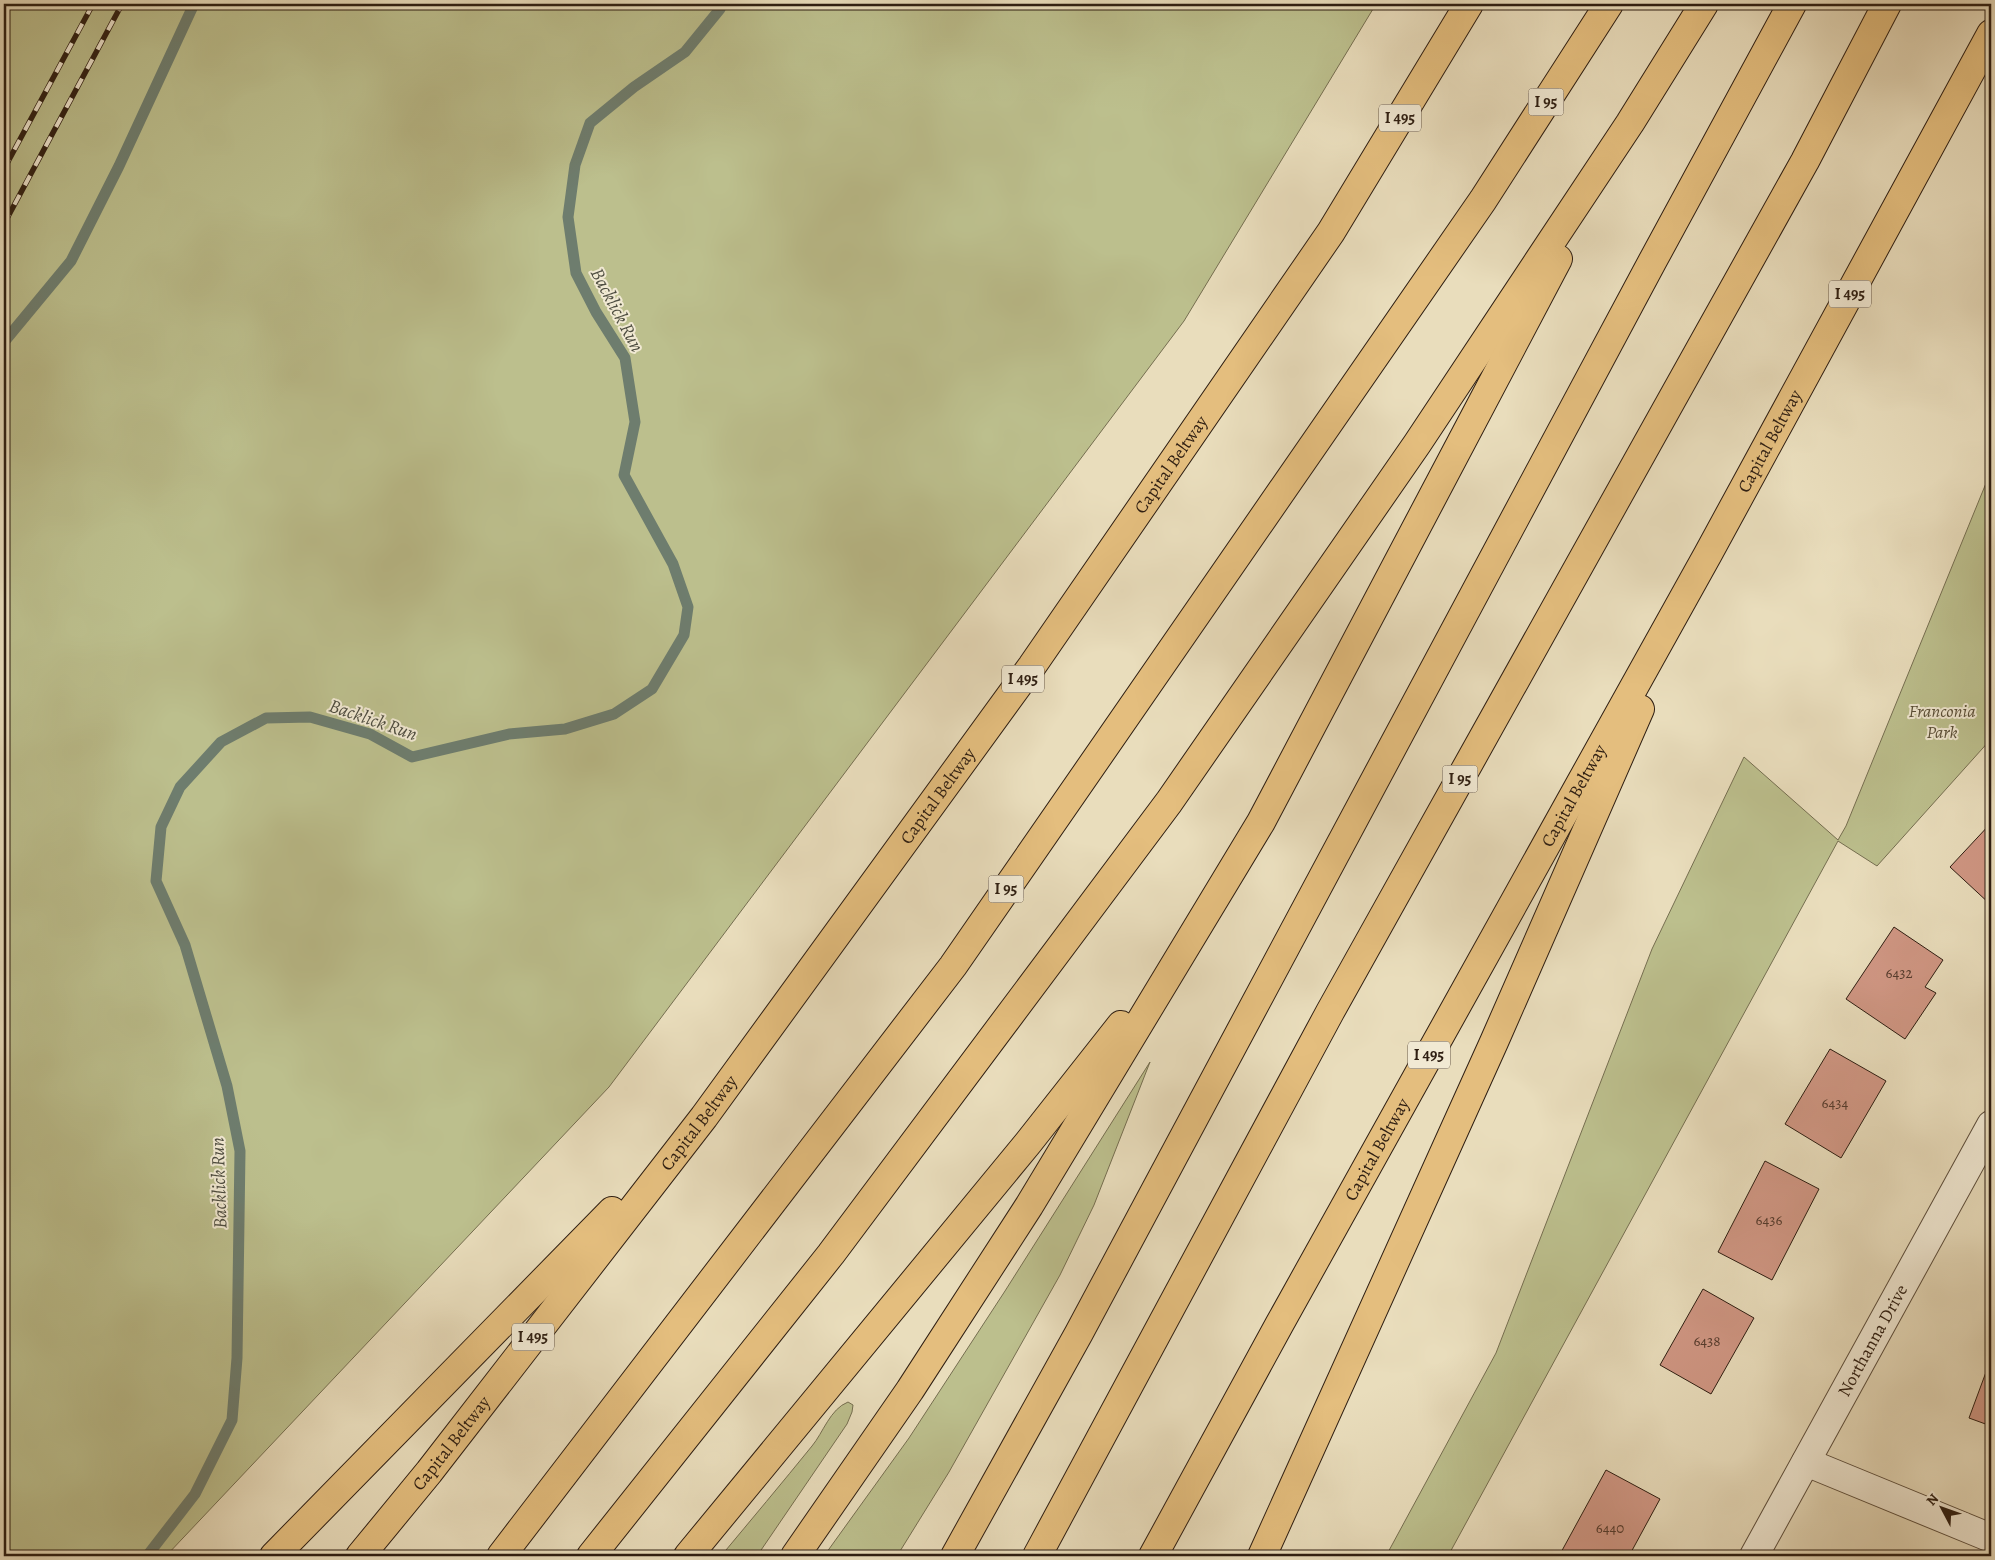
<svg xmlns="http://www.w3.org/2000/svg" width="1995" height="1560" font-family="Alegreya,serif">
  <style>
    .green { fill: #bcbf8d; stroke: #756e50 }
    .lines { fill: none; stroke-linecap: round; stroke-linejoin: round }
    .stream { stroke: #6e7d6e; stroke-width: 11 }
    .building { fill: #d09784; stroke: #2e1e12 }
    .street-casing { stroke: #5d4e3c; stroke-width: 30 }
    .highway-casing { stroke: #2e1e12; stroke-width: 30 }
    .street { stroke: #f1e9d3; stroke-width: 28 }
    .highway { stroke: #e4be7e; stroke-width: 28 }
    .rail-casing { stroke: #2e1e12; stroke-width: 5.5 }
    .rail { stroke: #f1e9d3; stroke-width: 4; stroke-dasharray: 11; stroke-linecap: butt }
    .labels { text-anchor: middle; dominant-baseline: central; stroke-width: 4; stroke-linejoin: round; paint-order: stroke }
    .number-label { font-size: 15px; fill: #563c2e }
    .shield { fill: #f1e9d3; stroke: #685b4c; stroke-width: 1 }
    .shield-label { font-size: 16px; font-weight: bold; fill: #2e1e12 }
    .street-label { font-size: 18px; fill: #2e1e12; stroke: #f1e9d3 }
    .park-label { font-size: 18px; font-style: italic; fill: #594e37; stroke: #f1e9d3 }
    .water-label { font-size: 19px; font-style: italic; fill: #4e4d40; stroke: #f1e9d3 }
  </style>
  <rect width="100%" height="100%" fill="#e9ddbc"/>
  <filter id="stains"><feTurbulence type="fractalNoise" baseFrequency=".004" numOctaves="4"/><feColorMatrix values="0 0 0 0 .2 0 0 0 0 .09 0 0 0 0 .02 0 0 0 .5 -.17"/></filter>
  <radialGradient id="worn" r=".72"><stop offset=".6" stop-color="#630" stop-opacity="0"/><stop offset="1" stop-color="#630" stop-opacity=".3"/></radialGradient>
  <!-- green -->
  <path class="green" d="M4 4H1376L1184 321 609 1087 166 1556H4Z
    M1991 471V739L1877 866 1838 841 1448 1556H1386L1496 1353 1652 949 1744 757 1838 840 1846 826Z
    M1150 1062 1094 1205 1060 1275 949 1472 897 1556H824L909 1438 1005 1291Z
    M848 1402 853 1405 852 1412 847 1424 757 1556H721C751 1520 782 1483 812 1446 823 1433 830 1409 848 1402Z"/>
  <g class="lines">
    <!-- stream -->
    <path class="stream" d="M4 363V342L71 261 119 166 194 4
      M147 1556 195 1494 232 1420 237 1358 240 1151 227 1086 185 945 156 881 161 827 180 787 221 742 266 718 310 717 370 734 412 757 509 734 565 729 614 714 652 689 684 635 688 607 673 564 624 475 635 422 625 358 596 312 576 273 568 217 575 165 590 123 634 87 685 52 720 9 722 4"/>
  </g>
  <!-- building -->
  <path class="building" d="M1991 823V905L1950 867Z
    M1894 927 1943 960 1925 987 1936 993 1905 1039 1846 999Z
    M1830 1049 1886 1081 1841 1158 1785 1124Z
    M1765 1161 1819 1189 1772 1280 1718 1252Z
    M1703 1289 1754 1318 1711 1394 1660 1365Z
    M1989 1364 1991 1365V1426L1969 1418Z
    M1606 1470 1660 1499 1629 1556H1559Z"/>
  <g class="lines">
    <!-- street casing -->
    <g class="street-casing">
      <g id="street">
        <path d="M1806 1462 1991 1538"/>
        <path id="s1" d="M1754 1556 1991 1125"/>
      </g>
    </g>
    <!-- highway casing -->
    <g class="highway-casing">
      <g id="highway">
        <path d="M274 1556 612 1211"/>
        <path id="s2" d="M360 1556 429 1472 704 1117 1032 666 1331 232 1469 4"/>
        <path d="M501 1556 953 966 1483 200 1609 4"/>
        <path d="M591 1556 831 1254 1169 802 1417 444 1630 123 1704 4"/>
        <path d="M688 1556 1028 1143 1121 1025"/>
        <path d="M795 1556 910 1390 1029 1206 1261 822 1558 259"/>
        <path d="M955 1556 1079 1333 1652 262 1792 4"/>
        <path d="M1037 1556 1330 1012 1805 161 1887 4"/>
        <path id="s3" d="M1153 1556 1279 1325 1708 554 1991 34"/>
        <path d="M1262 1556 1494 1042 1640 709"/>
      </g>
    </g>
    <!-- street -->
    <use href="#street" class="street"/>
    <!-- highway -->
    <use href="#highway" class="highway"/>
    <!-- rail casing -->
    <g class="rail-casing">
      <path id="rail" d="M4 169 93 4
        M4 224 122 4"/>
    </g>
    <!-- rail -->
    <use href="#rail" class="rail"/>
  </g>
  <g class="labels">
    <!-- number labels -->
    <g class="number-label">
      <text x="1899" y="973">6432</text>
      <text x="1835" y="1103">6434</text>
      <text x="1769" y="1220">6436</text>
      <text x="1707" y="1341">6438</text>
      <text x="1610" y="1528">6440</text>
    </g>
    <!-- shield labels -->
    <g class="shield">
      <rect x="1528.5" y="88.5" width="35" height="27" rx="4"/>
      <rect x="1379" y="104.5" width="42" height="27" rx="4"/>
      <rect x="1829" y="280.5" width="42" height="27" rx="4"/>
      <rect x="1002" y="665.5" width="42" height="27" rx="4"/>
      <rect x="1442.5" y="765.5" width="35" height="27" rx="4"/>
      <rect x="988.5" y="875.5" width="35" height="27" rx="4"/>
      <rect x="1408" y="1041.5" width="42" height="27" rx="4"/>
      <rect x="512" y="1323.5" width="42" height="27" rx="4"/>
    </g>
    <g class="shield-label">
      <text x="1546" y="102">I 95</text>
      <text x="1400" y="118">I 495</text>
      <text x="1850" y="294">I 495</text>
      <text x="1023" y="679">I 495</text>
      <text x="1460" y="779">I 95</text>
      <text x="1006" y="889">I 95</text>
      <text x="1429" y="1055">I 495</text>
      <text x="533" y="1337">I 495</text>
    </g>
    <!-- street labels -->
    <g class="street-label">
      <text stroke="none"><textPath href="#s3" startOffset="1274">Capital Beltway</textPath></text>
      <text stroke="none"><textPath href="#s2" startOffset="1360">Capital Beltway</textPath></text>
      <text stroke="none"><textPath href="#s2" startOffset="955">Capital Beltway</textPath></text>
      <text stroke="none"><textPath href="#s3" startOffset="869">Capital Beltway</textPath></text>
      <text stroke="none"><textPath href="#s2" startOffset="550">Capital Beltway</textPath></text>
      <text stroke="none"><textPath href="#s3" startOffset="464">Capital Beltway</textPath></text>
      <text stroke="none"><textPath href="#s1" startOffset="246">Northanna Drive</textPath></text>
      <text stroke="none"><textPath href="#s2" startOffset="145">Capital Beltway</textPath></text>
    </g>
    <!-- park labels -->
    <g class="park-label">
      <text x="1942" y="711">Franconia<tspan x="1942" dy="21">Park</tspan></text>
    </g>
    <!-- water labels -->
    <g class="water-label">
      <text transform="translate(617 310) rotate(62)">Backlick Run</text>
      <text transform="translate(373 720) rotate(19)">Backlick Run</text>
      <text transform="translate(219 1183) rotate(-92)">Backlick Run</text>
    </g>
  </g>
  <!-- margin -->
  <rect width="1995" height="1560" fill="none" stroke="#e9ddbc" stroke-width="20"/>
  <rect x="5" y="5" width="1985" height="1550" fill="none" stroke="#2e1e12" stroke-width="2.5"/>
  <rect x="10" y="10" width="1975" height="1540" fill="none" stroke="#2e1e12"/>
  <!-- north arrow -->
  <g transform="translate(1942 1508) rotate(311)" stroke="#f1e9d3" stroke-width="4" paint-order="stroke">
  <path d="M0-4L9 19L0 12L-9 19Z" fill="#2e1e12"/>
  <text y="-8" font-size="14" font-weight="bold" text-anchor="middle" fill="#2e1e12">N</text>
  </g>
  <rect width="100%" height="100%" filter="url(#stains)"/>
  <rect width="100%" height="100%" fill="url(#worn)"/>
</svg>
